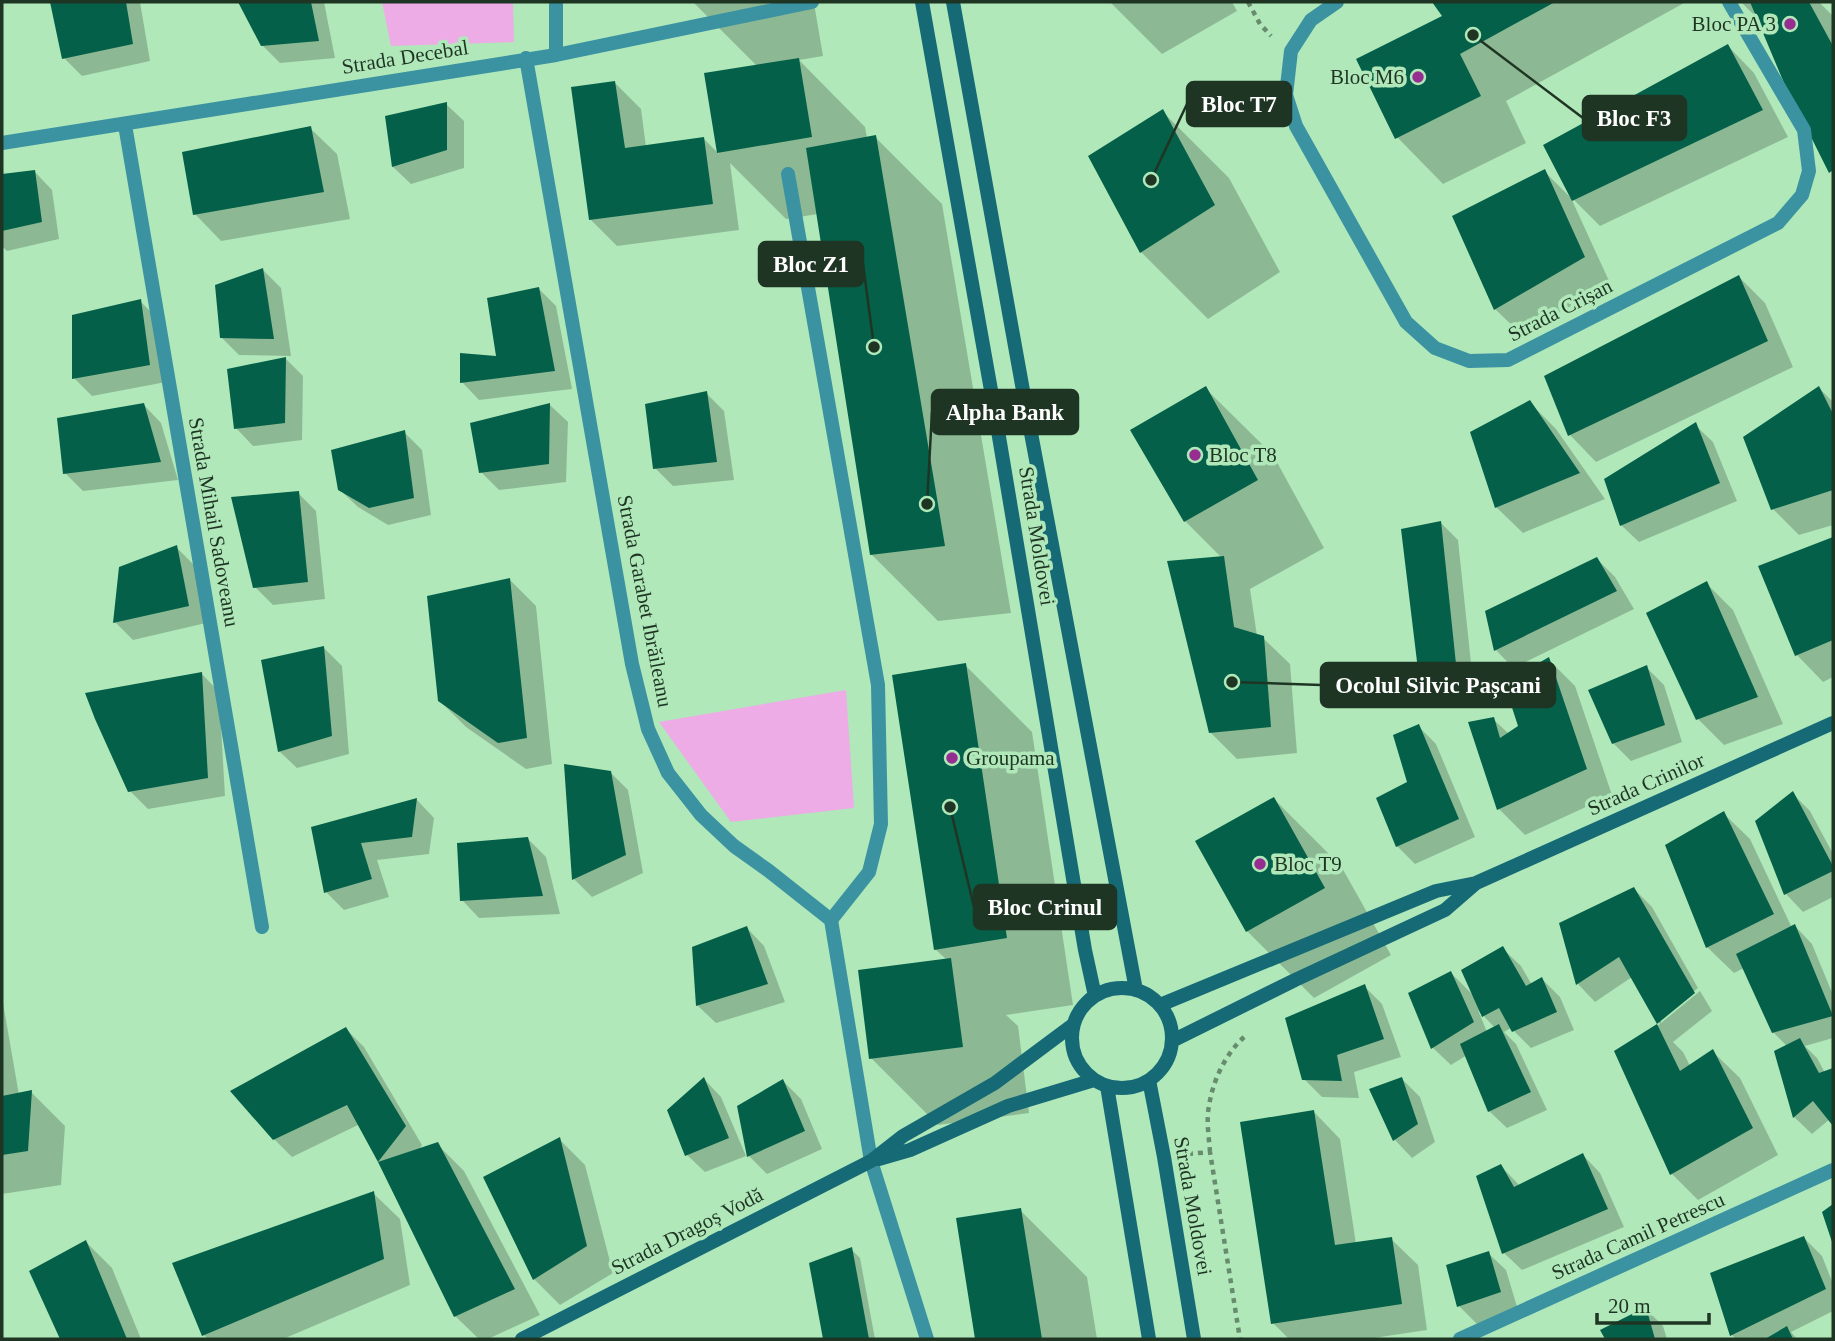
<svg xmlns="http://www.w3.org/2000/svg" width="1835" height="1341" font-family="Georgia,serif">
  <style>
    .green { fill: #edace6 }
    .shadow { fill: #0003; fill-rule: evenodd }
    .building { fill: #056049 }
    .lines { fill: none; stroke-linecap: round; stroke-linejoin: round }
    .path { stroke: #668c6d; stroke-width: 4.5; stroke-dasharray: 5 5; stroke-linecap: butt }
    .service { stroke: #3b93a2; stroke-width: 14 }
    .minor { stroke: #3b93a2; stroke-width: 14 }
    .secondary { stroke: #156a76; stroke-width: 14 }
    .poi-dot { fill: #962e91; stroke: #b0e8ba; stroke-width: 2.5 }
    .labels { text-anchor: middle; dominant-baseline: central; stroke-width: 7; stroke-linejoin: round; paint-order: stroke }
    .poi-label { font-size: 21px; fill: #1f3524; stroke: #b0e8ba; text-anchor: start }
    .street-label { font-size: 21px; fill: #1f3524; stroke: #b0e8ba }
    .leader { fill: none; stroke: #1f3524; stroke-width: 2.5 }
    .callout-dot { fill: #1f3524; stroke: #b0e8ba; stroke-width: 2.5 }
    .callout { fill: #1f3524; stroke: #1f3524; stroke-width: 2.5 }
    .callout-label { font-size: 23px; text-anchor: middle; font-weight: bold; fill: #fff }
  </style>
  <rect width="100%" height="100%" fill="#b0e8ba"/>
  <!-- green -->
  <path class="green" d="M382 2H513L514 42 391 46Z
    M846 690 854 808 731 822 659 722Z"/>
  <!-- shadow -->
  <path class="shadow" d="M52 2H140L150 61 82 76 64 58Z
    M240 2H324L335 58 280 63 262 45Z
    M693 2H820L814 3 823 56 799 60 865 127 867 138 875 137 942 204 1011 613 938 621 871 554 818 214 786 219 730 163 739 230 617 246 590 219 615 83 641 109 646 147 704 139 719 154 706 75 757 66Z
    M1110 2H1232L1237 11 1162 54Z
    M1434 2H1686L1506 101 1526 143 1443 184 1397 137 1444 17Z
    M1741 2H1819L1833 16V174L1759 20Z
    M1728 46 1754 73 1788 137 1600 226 1572 198Z
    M446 104 464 121V168L411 184 393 167Z
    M1163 112 1229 178 1280 272 1208 319 1141 252Z
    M310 128 337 154 350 219 221 241 195 214Z
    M35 172 52 190 59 239 7 251 2 246V176Z
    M1545 172 1571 198 1610 283 1522 335 1495 309Z
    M263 270 281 288 291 356 239 355 221 337Z
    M1739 277 1765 303 1793 367 1596 462 1570 435 1546 377Z
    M539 289 556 306 572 389 479 400 462 382 498 358Z
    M140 301 158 319 166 382 92 396 74 378Z
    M285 358 303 376 302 440 253 446 236 428Z
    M1819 388 1833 402V525L1799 535 1773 509Z
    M1206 389 1273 455 1324 548 1250 589 1257 636 1263 638 1290 664 1297 753 1237 759 1210 732 1222 558 1185 521Z
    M706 393 724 411 734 480 673 486 655 468Z
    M1530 403 1556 429 1605 499 1523 533 1496 507Z
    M144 405 161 423 178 480 83 491 65 473Z
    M550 405 568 422 566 482 499 490 481 472Z
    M1695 425 1713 442 1737 501 1639 542 1621 525Z
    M404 432 422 450 431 515 388 525 358 507 339 489Z
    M298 493 316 511 325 599 273 605 255 587Z
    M1441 523 1458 540 1473 682 1437 687 1419 669Z
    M1833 538V677L1823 682 1797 655 1760 567Z
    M176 547 194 565 206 623 133 640 115 622Z
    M1597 559 1615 577 1634 609 1513 668 1496 650 1487 612Z
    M510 580 536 606 552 764 526 769 466 727 439 700Z
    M1707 584 1733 610 1783 724 1724 745 1698 719Z
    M324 648 342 666 349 754 297 768 279 751Z
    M1549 660 1575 686 1612 795 1525 835 1499 809 1493 719 1509 734 1520 726Z
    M965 665 1032 732 1073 1005 1006 1015 1018 1026 1029 1113 938 1125 871 1058 947 960 935 949Z
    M1646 667 1664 685 1682 742 1631 761 1613 743Z
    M202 674 219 692 225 796 148 809 130 791Z
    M1418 726 1436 744 1475 837 1415 864 1397 846Z
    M566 766 610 772 628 790 643 873 592 897 574 879Z
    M1793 794 1810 811 1833 854V897L1803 912 1786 894Z
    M1274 799 1341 866 1391 955 1314 998 1247 931Z
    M417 800 434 818 429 854 377 860 389 897 344 910 326 892 313 828Z
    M1723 813 1750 839 1792 928 1795 926 1812 944 1833 995V1038L1805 1046 1817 1058 1825 1073 1833 1070V1123L1830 1119 1812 1134 1794 1117 1776 1052 1787 1046 1773 1032 1744 968 1734 973 1707 947Z
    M528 839 546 857 560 914 479 918 462 900Z
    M1634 889 1652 907 1698 988 1661 1018V1023L1700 991 1712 1011 1673 1042 1683 1052 1690 1066 1713 1052 1740 1078 1778 1155 1698 1200 1672 1174 1616 1052 1660 1024 1632 977 1595 1002 1578 984 1561 924Z
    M747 928 764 946 785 1002 716 1023 698 1006 693 948Z
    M1503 949 1521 966 1532 985 1542 979 1560 997 1574 1030 1531 1048 1511 1028 1504 1032 1516 1044 1547 1110 1507 1128 1489 1111 1467 1055 1451 1065 1433 1048 1451 973 1475 997ZM1478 1010 1495 1028 1487 1032Z
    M1364 986 1382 1004 1401 1057 1354 1072 1359 1098 1322 1097 1304 1079Z
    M2 997 19 1095 31 1092 65 1126 61 1185 2 1194Z
    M346 1029 364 1047 422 1145 418 1151 437 1144 464 1171 540 1315 488 1339H479L455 1316 360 1124 292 1157 274 1139Z
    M704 1079 721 1097 746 1156 705 1172 687 1155Z
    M1402 1079 1420 1097 1435 1142 1412 1158 1395 1140 1372 1090Z
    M783 1081 801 1099 822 1149 767 1174 749 1156Z
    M1314 1112 1340 1139 1356 1244 1391 1239 1418 1265 1427 1330 1367 1339H1289L1273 1323Z
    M559 1139 585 1165 613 1273 560 1305 534 1279Z
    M1583 1155 1600 1173 1624 1227 1522 1270 1504 1253 1501 1166 1520 1186Z
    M373 1193 400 1219 410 1285 283 1339H208L204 1335Z
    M1020 1210 1087 1277 1097 1339H977L958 1220Z
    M1804 1238 1822 1256 1833 1284V1311L1791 1332 1797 1339H1736L1732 1335Z
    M86 1242 112 1268 141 1339H62L31 1272Z
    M851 1249 860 1258 875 1339H825L811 1264Z
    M1488 1253 1506 1270 1518 1310 1477 1324 1459 1306Z
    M1646 1309 1663 1326 1667 1339H1607L1602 1331Z"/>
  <!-- building -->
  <path class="building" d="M50 2H126L133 44 62 59Z
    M238 2H311L319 41 261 46Z
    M1432 2H1555L1460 54 1481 96 1395 139 1356 59 1442 16Z
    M1750 2H1809L1833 46V170L1829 173 1784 83Z
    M1728 44 1763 110 1572 201 1543 145Z
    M799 58 812 137 717 153 704 73Z
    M615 81 625 148 704 137 713 204 589 220 571 87Z
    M447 102V150L392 167 385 116Z
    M1163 109 1215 205 1140 253 1088 156Z
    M311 126 324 192 193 215 182 152Z
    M876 135 945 546 870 555 806 148Z
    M1545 169 1585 257 1494 310 1452 216Z
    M35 170 42 222 2 231V174Z
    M263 268 274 339 220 338 215 285Z
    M1739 275 1768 341 1568 436 1544 376Z
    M539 287 555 371 460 383V353L496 356 487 298Z
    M141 299 150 365 72 379V315Z
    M286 357 285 423 234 429 227 369Z
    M1206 386 1258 480 1184 522 1130 430Z
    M1819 386 1833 414V490L1771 510 1743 437Z
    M707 391 717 462 653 469 645 404Z
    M1530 400 1580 473 1495 508 1470 432Z
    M144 403 161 462 63 474 57 418Z
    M550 403 549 464 479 473 470 423Z
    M1696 422 1720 483 1620 526 1604 479Z
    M405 430 414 498 369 508 338 490 331 450Z
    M299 491 308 582 253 588 231 497Z
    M1441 521 1456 664 1418 670 1401 529Z
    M1833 537V640L1795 656 1758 566Z
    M177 545 189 606 113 623 119 567Z
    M1224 556 1234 627 1264 636 1271 727 1209 733 1167 561Z
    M1597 557 1617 591 1494 651 1485 611Z
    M510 578 527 738 498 743 438 701 427 596Z
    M1707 581 1758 697 1696 720 1646 613Z
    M324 646 332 736 278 752 261 660Z
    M1549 657 1587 769 1497 810 1468 722 1494 717 1500 738 1518 726 1504 683Z
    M966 663 1007 938 934 950 892 675Z
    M1647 665 1665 725 1612 744 1588 690Z
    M202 672 208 778 128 792 95 719 85 693Z
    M1419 724 1459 819 1396 847 1376 798 1407 782 1393 735Z
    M564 764 611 771 626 855 572 880Z
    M1793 791 1833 866V871L1784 895 1755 821Z
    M1274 797 1325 888 1246 932 1195 841Z
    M417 798 412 837 361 843 372 879 324 893 311 827Z
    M1724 811 1774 914 1706 948 1665 845Z
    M528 837 543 896 460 901 457 843Z
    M1634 887 1695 993 1657 1024 1680 1071 1713 1049 1753 1128 1670 1175 1614 1051 1657 1024 1619 957 1576 985 1559 923Z
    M1795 924 1833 1016 1772 1033 1736 954Z
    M747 926 768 984 696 1006 692 947Z
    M1503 946 1526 986 1542 977 1557 1012 1512 1032 1499 1008 1482 1017 1461 970Z
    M951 958 963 1047 869 1059 858 970Z
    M1451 971 1474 1022 1431 1049 1408 993Z
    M1365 984 1384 1039 1337 1055 1342 1081 1302 1080 1285 1018Z
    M1499 1024 1531 1092 1488 1112 1460 1044Z
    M346 1027 406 1126 378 1162 438 1142 515 1289 454 1317 378 1162 347 1105 273 1140 230 1091Z
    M1800 1038 1819 1073 1833 1068V1126L1813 1101 1793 1118 1774 1051Z
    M704 1077 729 1138 685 1156 667 1110Z
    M1402 1077 1418 1124 1393 1141 1369 1089Z
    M783 1079 805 1131 747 1157 737 1106Z
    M32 1090 28 1151 2 1155V1096Z
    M1314 1110 1335 1245 1392 1237 1402 1304 1271 1324 1240 1122Z
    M560 1137 587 1246 533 1280 483 1177Z
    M1583 1153 1608 1209 1502 1254 1476 1176 1501 1164 1514 1187Z
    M374 1191 384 1259 202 1336 172 1263Z
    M1833 1204V1245L1822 1212Z
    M1021 1208 1042 1339H975L956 1218Z
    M1804 1236 1826 1289 1730 1336 1710 1273Z
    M86 1240 127 1339H60L29 1271Z
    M852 1247 869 1339H823L809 1263Z
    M1489 1251 1501 1292 1457 1307 1446 1265Z
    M1646 1307 1655 1339H1605L1600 1330Z
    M1787 1326 1793 1339H1765Z"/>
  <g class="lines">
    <!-- path -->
    <path class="path" d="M1248 2 1260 24 1271 36
      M1210 1152C1209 1137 1206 1120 1209 1106 1213 1080 1225 1055 1244 1037
      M1188 1154 1210 1152 1240 1339"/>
    <!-- service -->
    <path class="service" d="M788 174 878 685 881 824 869 872 831 920"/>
    <!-- minor -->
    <path class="minor" d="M1337 2 1311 20 1291 51 1286 95 1296 126 1406 322 1435 348 1469 361 1508 360 1778 223 1802 195 1809 171 1804 130 1729 2
      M556 55V2
      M526 58 632 664 648 729 668 773 701 815 734 846 769 871 831 920 871 1161 927 1339
      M125 125 262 927
      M2 143 556 55 812 2
      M1460 1339 1833 1170"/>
    <!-- secondary -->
    <path class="secondary" d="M922 2 994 407 1085 950 1095 996
      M953 2 1024 396 1136 990
      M1072 1038a50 50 0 1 1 100 0a50 50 0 1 1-100 0Z
      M1160 1005 1436 891 1476 883 1833 723
      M1172 1041 1295 980 1445 910 1475 884
      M1149 1080 1164 1157 1194 1339
      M1107 1086 1149 1339
      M879 1159 910 1150 1008 1106 1094 1080
      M522 1339 871 1161 903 1136 995 1083 1074 1024"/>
  </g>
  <!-- markers -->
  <g class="poi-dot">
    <circle cx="1790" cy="24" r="7"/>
    <circle cx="1418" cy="77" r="7"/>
    <circle cx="1195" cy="455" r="7"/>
    <circle cx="952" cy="758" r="7"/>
    <circle cx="1260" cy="864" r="7"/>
  </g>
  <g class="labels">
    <!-- poi labels -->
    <g class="poi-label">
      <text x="1776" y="24" text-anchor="end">Bloc PA 3</text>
      <text x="1404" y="77" text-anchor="end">Bloc M6</text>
      <text x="1209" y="455">Bloc T8</text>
      <text x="966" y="758">Groupama</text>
      <text x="1274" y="864">Bloc T9</text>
    </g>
    <!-- street labels -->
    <g class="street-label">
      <text transform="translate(405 57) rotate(-9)">Strada Decebal</text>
      <text transform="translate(1560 310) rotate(-27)">Strada Crișan</text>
      <text transform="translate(214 522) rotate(80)">Strada Mihail Sadoveanu</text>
      <text transform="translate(1037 536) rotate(81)">Strada Moldovei</text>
      <text transform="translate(645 601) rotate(79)">Strada Garabet Ibrăileanu</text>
      <text transform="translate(1646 784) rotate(-24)">Strada Crinilor</text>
      <text transform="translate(1193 1206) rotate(80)">Strada Moldovei</text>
      <text transform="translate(687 1231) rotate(-27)">Strada Dragoș Vodă</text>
      <text transform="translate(1638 1236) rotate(-24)">Strada Camil Petrescu</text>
    </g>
  </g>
  <!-- callouts -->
  <path class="leader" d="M1151 180L1187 104M1473 35L1583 118M874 347L863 264M927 504L932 412M1232 682L1321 685M950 807L974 907"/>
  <g class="callout-dot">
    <circle cx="1151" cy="180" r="7"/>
    <circle cx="1473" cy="35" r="7"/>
    <circle cx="874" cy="347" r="7"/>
    <circle cx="927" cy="504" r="7"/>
    <circle cx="1232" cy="682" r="7"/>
    <circle cx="950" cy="807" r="7"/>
  </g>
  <g class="callout">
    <rect x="1187" y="82" width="104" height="44" rx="7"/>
    <rect x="1583" y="96" width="103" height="44" rx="7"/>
    <rect x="759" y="242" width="104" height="44" rx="7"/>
    <rect x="932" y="390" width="146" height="44" rx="7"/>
    <rect x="1321" y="663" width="234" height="44" rx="7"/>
    <rect x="974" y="885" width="142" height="44" rx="7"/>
  </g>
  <g class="callout-label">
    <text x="1239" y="112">Bloc T7</text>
    <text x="1634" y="126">Bloc F3</text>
    <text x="811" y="272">Bloc Z1</text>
    <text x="1005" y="420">Alpha Bank</text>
    <text x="1438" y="693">Ocolul Silvic Pașcani</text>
    <text x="1045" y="915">Bloc Crinul</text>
  </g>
  <!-- border -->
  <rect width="1835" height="1341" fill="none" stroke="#1f3524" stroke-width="7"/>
  <!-- scale -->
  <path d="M1597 1313v10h112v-10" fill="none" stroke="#1f3524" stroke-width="3.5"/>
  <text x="1608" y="1313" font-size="21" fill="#1f3524" stroke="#b0e8ba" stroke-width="5" paint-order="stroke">20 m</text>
</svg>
